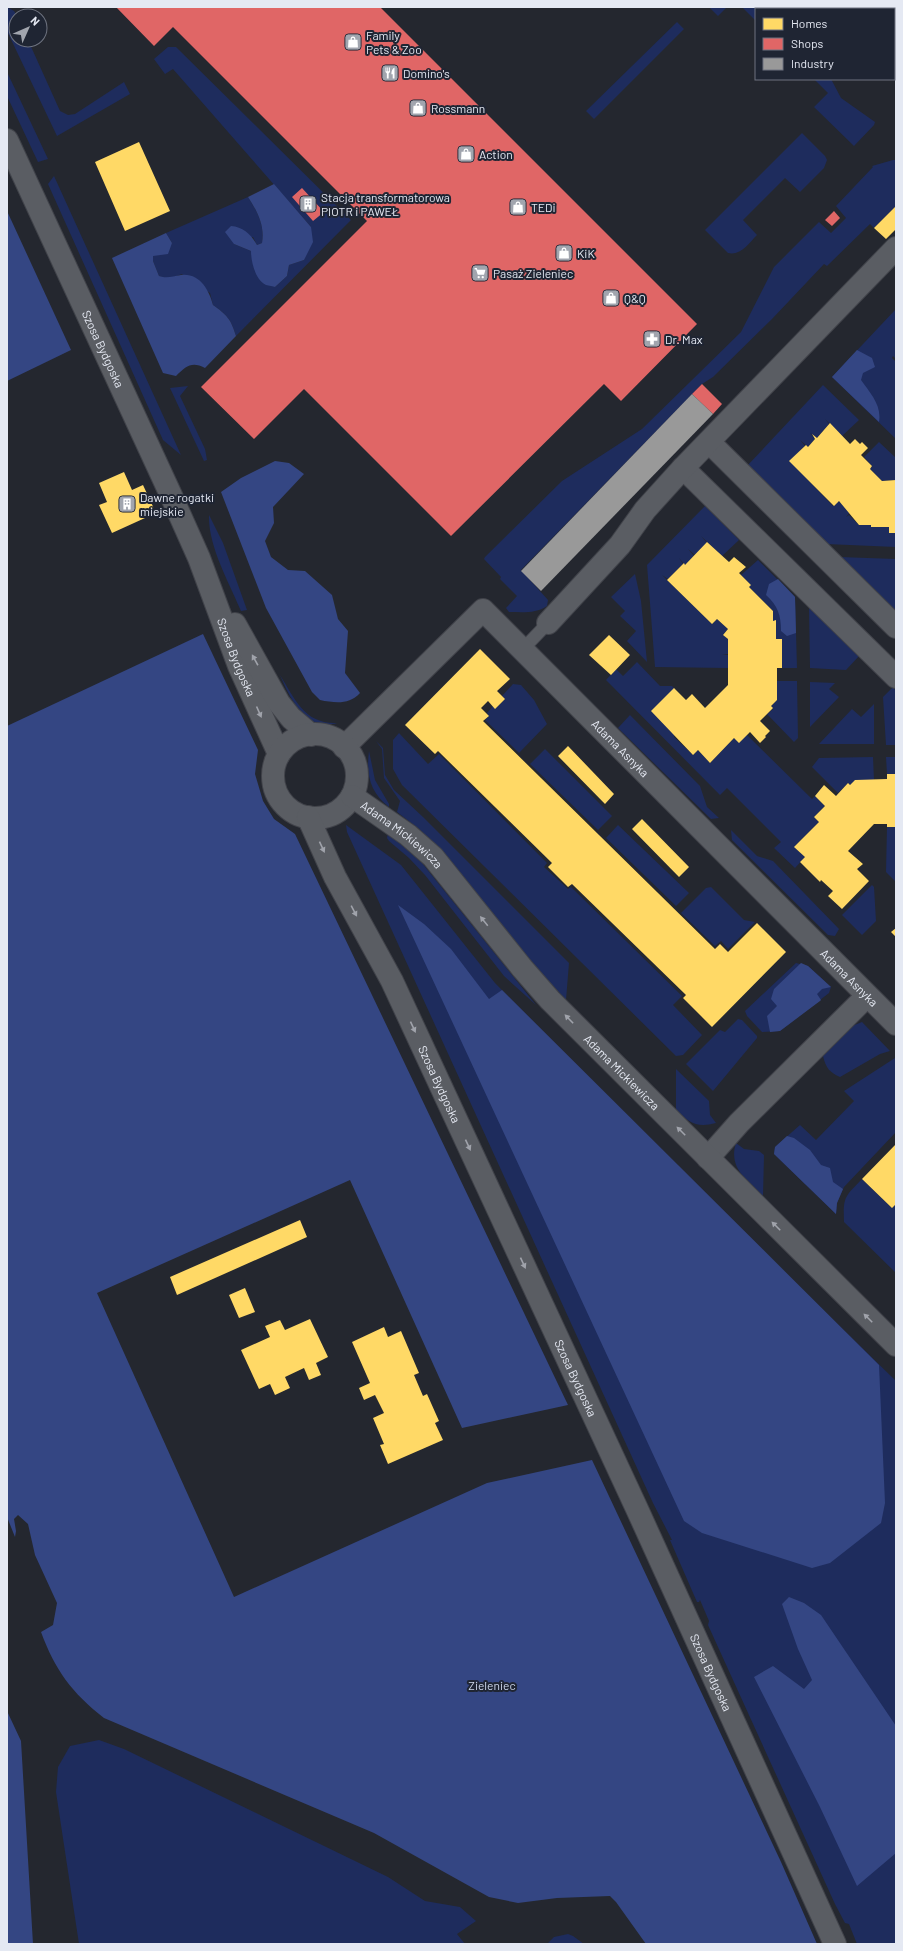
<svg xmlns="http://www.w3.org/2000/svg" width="903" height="1951" font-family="Barlow,sans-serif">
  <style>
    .green { fill: #1e2c5d }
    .forest { fill: #344683 }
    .homes { fill: #ffd966 }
    .shops { fill: #e06666 }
    .industry { fill: #999 }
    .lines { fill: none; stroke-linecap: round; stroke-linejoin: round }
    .lane-casing { stroke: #41434a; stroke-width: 14 }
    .street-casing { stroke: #41434a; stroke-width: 24 }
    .secondary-casing { stroke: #41434a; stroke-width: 24 }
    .primary-casing { stroke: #41434a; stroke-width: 24 }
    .lane { stroke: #5a5d63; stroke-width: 12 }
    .street { stroke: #5a5d63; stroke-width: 22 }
    .secondary { stroke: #5a5d63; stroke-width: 22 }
    .primary { stroke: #64605e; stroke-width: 22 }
    .oneway { fill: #a0a3ab }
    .labels { text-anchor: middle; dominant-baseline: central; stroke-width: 4; stroke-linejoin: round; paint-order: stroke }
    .poi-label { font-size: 12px; fill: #e5e9f3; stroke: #1f2533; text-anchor: start }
    .street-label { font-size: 12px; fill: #e5e9f3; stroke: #1f2533 }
    .park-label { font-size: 12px; fill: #cfd8ec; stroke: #1f2533 }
  </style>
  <rect width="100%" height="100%" fill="#24272f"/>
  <!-- green -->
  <path class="green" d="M7 7 14 11 17 16H16V40H28L60 111 68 115 75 114 124 82 130 94 57 136 7 31Z
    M709 7H727L718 16Z
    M742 7H769L771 9H756V21Z
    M677 22 684 29 594 119 586 111Z
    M168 47H176L351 220 236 336C231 319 227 315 213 305L210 293 182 274 168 279 159 276 153 261V255L172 243 166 233 248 197C257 211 265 225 262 243L257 245 253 237 234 244 251 251 275 287 287 276 289 265 304 260 311 227 173 69 165 74 154 59Z
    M7 72 48 159 38 162 7 96Z
    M814 79H831L841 98 875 122 874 125 854 146 814 107 828 93Z
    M802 133 825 156 827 160 824 168 800 192 785 178 743 220 757 235C749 243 741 256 728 253L705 230Z
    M893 160H896V206L874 228 870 224 827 266 824 264 772 319 713 377 702 384 521 570 548 600 547 606C536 614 521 612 509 612L506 608 517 596 500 579 501 577 484 559 485 557 562 481 642 429 741 332 774 267 819 222 831 233 846 218 836 206 873 167 872 166Z
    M54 176 181 455 163 440 48 184Z
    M896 309V359L893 356 892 358 896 362V439L832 377Z
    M823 385 859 420 842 436 825 419 829 424 817 438 810 433 815 439 808 447 800 440 805 446 790 461 833 506 839 501 850 512 846 517 849 515 859 525H871L872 527H889V533H896V547L826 544 747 466Z
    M188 386 180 396 205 449 207 460 204 461 170 388Z
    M879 442 896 458V480L882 481 870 469 872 466 864 457Z
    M705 506 739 540 722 556 701 536 707 543 695 555 688 549 694 556 685 565 679 558 683 564 668 579 662 575 712 624 717 619 728 629 723 635 728 639V654H722L728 655V668L655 667 647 565Z
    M209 515 223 543 247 610 241 611C229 582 208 546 209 515Z
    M839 557 896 559V615Z
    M758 560 795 597 797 668H782V640L776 639V621H773V611L749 587 750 584 741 575Z
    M635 574 641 601 647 662 627 641 636 631 620 616 625 611 611 597Z
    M809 606 860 655 846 670 810 668Z
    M637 662 660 686H672L674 688V737L693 755 698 750 710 763 734 738 747 735 812 799 815 796 825 806 814 817 819 822 795 846 805 857 795 868 774 848 781 842 727 788 720 795 606 680 616 669 623 676Z
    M280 675C295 699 304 724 337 723 305 732 290 698 280 675Z
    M777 681H797L798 738 794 742 767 714 773 709 771 706 777 700Z
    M810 682 835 683 829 689 839 697 810 727Z
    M513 684 521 685 534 700 547 724 519 753 485 720 489 716 487 713 493 706 496 708 505 699 502 696Z
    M893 687 896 691V745H886L883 697Z
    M874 704V744H819L852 709 861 717Z
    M630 715 700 786 707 807 719 818 711 819 618 728Z
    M399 733 428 764 439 754 547 863 544 867 568 889 571 887 682 996 673 1005 702 1035 683 1055 676 1056 402 785 393 769V740Z
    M376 741 383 748 385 775 394 790 423 817 569 963 566 1000 530 961 440 849 419 829 397 812 400 801 384 778 382 749Z
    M545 749 612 816 598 830 530 764Z
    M369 751 375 780 389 804V807C370 792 366 775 369 751Z
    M873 757 874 780 850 785 848 783 838 793 812 767 819 758Z
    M886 757H896V774H887Z
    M346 825 401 865 495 983 715 1205 896 1381V1944H857L849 1924 845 1923 835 1904 708 1625 709 1621 700 1600 699 1602H697L670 1540H672L653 1503 347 832Z
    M618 825 689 893 676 906 606 838Z
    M887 827H896V882L886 872Z
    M731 830 757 856 773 861 839 929 835 936 828 935 732 840Z
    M388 833 422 863 536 1005 504 976 425 875 409 858 389 841 387 838Z
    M872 885 874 887 876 921 862 935 842 915Z
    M711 887 744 920 755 922 728 949 721 941 715 946 681 913 706 888Z
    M796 963 808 966 831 987 829 993 780 1031 762 1032 747 1016 745 1011Z
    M738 1019 742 1020 757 1036V1038L713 1091 686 1064 720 1030 725 1032Z
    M862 1022 890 1051 880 1054 840 1077C829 1072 826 1068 823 1056L852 1026Z
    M895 1058 896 1132 844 1187 837 1203 836 1214 774 1154 775 1147 800 1125 816 1140 854 1101 844 1091Z
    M676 1069 709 1101 710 1115 716 1123C697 1128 689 1123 676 1110Z
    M736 1143 744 1149 759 1151 764 1155 763 1196C747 1180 728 1168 736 1143Z
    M862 1179 892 1208 895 1205 896 1206V1273L844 1222C843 1196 845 1197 862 1179Z
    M99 1740 124 1749 388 1877 425 1901 460 1907 476 1921 457 1934 465 1944H79L56 1792 58 1767 70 1746Z
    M568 1934 573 1936 584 1944H547L554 1937Z"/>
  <!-- forest -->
  <path class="forest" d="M274 184 311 227 313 242 304 260 289 265 287 276 275 287C273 286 269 286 266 285 255 280 251 261 251 251L234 244 225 232 231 226C243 227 251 234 257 245L262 243C265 225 257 211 248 197Z
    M7 211 71 350 7 381Z
    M166 233 172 243 168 254 153 256V261L159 276C168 279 172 276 181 275 200 273 209 290 213 305 227 315 231 319 236 336L205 368C192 361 186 366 176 376L163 373 112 258Z
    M857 350 872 358 875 367 863 373 861 380C870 393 882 405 879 422L832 377Z
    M275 461 289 463 304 474 273 507 274 523 265 541 271 557 288 570 305 571 332 595 338 619 348 631 345 673 360 693C349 705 335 703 320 700L312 692 266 608 221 492 241 478Z
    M778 579 795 597 796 633 787 636 781 631C781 615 778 606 766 595L769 584Z
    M203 634 258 750 255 774 263 801 274 819 295 834 568 1405 462 1428 350 1180 97 1293 234 1597 487 1483 592 1460 781 1862 817 1944H646L616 1902 610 1896 557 1898 518 1903 489 1897 374 1833 104 1718C72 1693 55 1670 41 1632L53 1625 57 1603 35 1555 28 1524 18 1515 14 1519 16 1531 15 1537 7 1517V726Z
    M398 905 424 924 451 949 489 999 502 990 879 1365 885 1503 881 1523 830 1563 812 1568 702 1533 684 1521Z
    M801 963 808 966 831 987 822 989 817 994 821 1000 820 1001 780 1031 770 1032 767 1016 777 1006 771 999 774 989Z
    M787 1136 794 1138 810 1150 821 1165 830 1168 833 1182 843 1189 837 1203 836 1214 774 1154 775 1147Z
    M789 1597 804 1603 821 1615 896 1726V1853L857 1886 820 1807 754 1677 773 1666 804 1689 812 1680 798 1649 782 1604Z
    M7 1711 21 1741 33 1944H7Z"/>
  <!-- homes -->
  <path class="homes" d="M139 142 170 211 125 231 95 162Z
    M896 206V229L886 239 874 228Z
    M830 423 850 444 855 439 860 444 862 442 868 448 861 455 872 466 870 469 882 481 896 480V533H889V527H871V525H859L839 501 834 506 789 461 806 445 808 447 815 439 812 434 817 438Z
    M124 472 132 490 143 485 156 513 112 533 99 505 107 502 99 483Z
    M707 542 729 562 734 557 746 567 739 573 751 585 749 587 773 611V621L776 620V639H782V668H777V700L771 706 773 708 760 721 770 731 765 736 766 737 760 743 750 732 739 743 734 738 710 763 698 750 693 755 651 711 674 688 686 700 692 694 705 708 728 685V639L723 635 728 629 717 619 712 624 667 580 684 563 685 565Z
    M609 635 630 655 611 675 589 655Z
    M480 649 510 679 497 691 505 699 495 709 488 701 481 708 489 716 483 721 715 949 720 944 728 952 757 923 786 952 712 1027 683 998 686 995 572 884 568 887 548 867 552 863 438 751 435 754 405 725Z
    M568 746 614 794 605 804 558 756Z
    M887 774H896V827H887V824H874L848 851 863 864 857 869 869 881 842 909 828 896 833 891 821 880 820 882 800 862 805 857 794 847 819 822 814 817 825 806 815 796 824 785 836 796 848 783 850 785 855 780 887 779Z
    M642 819 689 867 679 877 632 829Z
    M896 928V937L891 932Z
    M896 1144V1206L895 1205 892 1208 862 1179Z
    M300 1220 307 1237 177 1295 170 1277Z
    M245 1288 255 1312 239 1318 229 1295Z
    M310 1319 328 1357 316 1363 321 1375 309 1380 304 1368 285 1377 290 1388 275 1395 270 1384 259 1389 241 1350 270 1337 265 1326 280 1320 285 1330Z
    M384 1327 388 1337 401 1331 419 1373 414 1375 423 1396 427 1394 439 1421 435 1423 443 1440 388 1464 380 1445 384 1444 373 1418 384 1413 375 1395 364 1400 359 1388 370 1383 352 1342Z"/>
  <!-- shops -->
  <path class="shops" d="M116 7H380L697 324 621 401 604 384 451 536 304 389 254 439 201 387 367 221 173 27 154 46Z
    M302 188 324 212 313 221 292 197Z
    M834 211 840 218 832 226 825 220Z
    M702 384 722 404 713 414 692 394Z"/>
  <!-- industry -->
  <path class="industry" d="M692 394 713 414 541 591 521 571Z"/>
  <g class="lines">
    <!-- lane casing -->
    <g class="lane-casing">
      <path id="lane" d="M523 649 548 623"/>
    </g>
    <!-- street casing -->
    <g class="street-casing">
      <g id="street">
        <path d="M709 442 896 627"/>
        <path d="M683 468 896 677"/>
        <path d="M548 623 620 545 645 510 683 468 896 248"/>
        <path id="s1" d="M344 747 483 610 896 1024"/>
        <path d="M708 1158 739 1123 867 996"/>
      </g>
    </g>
    <!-- secondary casing -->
    <g class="secondary-casing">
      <g id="secondary">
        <path id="s2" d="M7 140 170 493 199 558 239 666 279 754"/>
        <path d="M235 624 279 703 291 718 311 735"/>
        <circle cx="315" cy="776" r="42"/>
        <path id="s3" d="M352 796 408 835 433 857 522 968 550 1000 896 1345"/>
        <path id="s4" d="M308 817 335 877 392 981 637 1509 835 1944"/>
      </g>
    </g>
    <!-- primary casing -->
    <g class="primary-casing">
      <path id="primary" d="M841 7 843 9
        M894 59 896 61"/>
    </g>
    <!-- lane -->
    <use href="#lane" class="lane"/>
    <!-- street -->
    <use href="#street" class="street"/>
    <!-- secondary -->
    <use href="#secondary" class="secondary"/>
    <!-- primary -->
    <use href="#primary" class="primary"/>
  </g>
  <!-- one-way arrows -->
  <defs><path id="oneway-solid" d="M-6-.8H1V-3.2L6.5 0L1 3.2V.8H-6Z"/></defs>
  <g class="oneway">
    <use href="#oneway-solid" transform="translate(255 660) rotate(-119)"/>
    <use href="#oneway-solid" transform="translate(259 712) rotate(66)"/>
    <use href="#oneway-solid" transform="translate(322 847) rotate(65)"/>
    <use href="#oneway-solid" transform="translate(354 911) rotate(62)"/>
    <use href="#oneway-solid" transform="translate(484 921) rotate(-129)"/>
    <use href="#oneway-solid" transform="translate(569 1019) rotate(-134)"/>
    <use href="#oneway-solid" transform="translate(413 1027) rotate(65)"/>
    <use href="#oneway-solid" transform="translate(681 1131) rotate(-135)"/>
    <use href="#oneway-solid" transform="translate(468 1145) rotate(65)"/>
    <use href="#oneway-solid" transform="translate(776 1226) rotate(-135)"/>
    <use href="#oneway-solid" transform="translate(523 1263) rotate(65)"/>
    <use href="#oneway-solid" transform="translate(868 1318) rotate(-135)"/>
  </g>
  <!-- icons -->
  <defs>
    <g id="shop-square" transform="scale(0.9)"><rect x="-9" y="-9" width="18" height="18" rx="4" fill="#a1a5ae" stroke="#1f2533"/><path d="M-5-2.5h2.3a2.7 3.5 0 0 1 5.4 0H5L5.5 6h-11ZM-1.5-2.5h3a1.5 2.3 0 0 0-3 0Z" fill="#fff"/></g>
    <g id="restaurant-square" transform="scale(0.9)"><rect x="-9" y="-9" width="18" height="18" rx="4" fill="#a1a5ae" stroke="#1f2533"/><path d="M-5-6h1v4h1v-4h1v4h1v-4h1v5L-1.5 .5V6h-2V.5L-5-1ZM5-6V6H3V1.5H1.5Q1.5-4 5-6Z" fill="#fff"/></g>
    <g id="building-square" transform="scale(0.9)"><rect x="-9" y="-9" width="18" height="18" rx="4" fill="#a1a5ae" stroke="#1f2533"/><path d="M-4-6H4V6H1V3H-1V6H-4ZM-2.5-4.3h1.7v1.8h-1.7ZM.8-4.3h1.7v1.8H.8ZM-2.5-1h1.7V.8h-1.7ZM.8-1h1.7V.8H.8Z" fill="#fff"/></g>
    <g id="supermarket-square" transform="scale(0.9)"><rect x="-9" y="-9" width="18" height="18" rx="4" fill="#a1a5ae" stroke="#1f2533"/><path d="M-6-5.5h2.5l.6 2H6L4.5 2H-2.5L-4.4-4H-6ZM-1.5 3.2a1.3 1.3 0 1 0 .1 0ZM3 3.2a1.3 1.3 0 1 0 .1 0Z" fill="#fff"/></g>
    <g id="pharmacy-square" transform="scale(0.9)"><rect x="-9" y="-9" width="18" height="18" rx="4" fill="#a1a5ae" stroke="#1f2533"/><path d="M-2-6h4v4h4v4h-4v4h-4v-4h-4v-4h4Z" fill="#fff"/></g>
  </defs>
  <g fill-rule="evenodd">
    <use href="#shop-square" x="353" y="42"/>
    <use href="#restaurant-square" x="390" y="73"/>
    <use href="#shop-square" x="418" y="108"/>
    <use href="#shop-square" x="466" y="154"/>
    <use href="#building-square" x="308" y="204"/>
    <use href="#shop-square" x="518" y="207"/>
    <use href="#shop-square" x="564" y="253"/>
    <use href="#supermarket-square" x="480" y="273"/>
    <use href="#shop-square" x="611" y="298"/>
    <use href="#pharmacy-square" x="652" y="339"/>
    <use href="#building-square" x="127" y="504"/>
  </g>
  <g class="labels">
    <!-- poi labels -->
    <g class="poi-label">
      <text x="366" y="35">Family<tspan x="366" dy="14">Pets &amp; Zoo</tspan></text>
      <text x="403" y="73">Domino's</text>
      <text x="431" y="108">Rossmann</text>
      <text x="479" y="154">Action</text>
      <text x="321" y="197">Stacja transformatorowa<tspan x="321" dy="14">PIOTR i PAWEŁ</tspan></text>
      <text x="531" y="207">TEDi</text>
      <text x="577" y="253">KiK</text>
      <text x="493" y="273">Pasaż Zieleniec</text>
      <text x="624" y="298">Q&amp;Q</text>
      <text x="665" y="339">Dr. Max</text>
      <text x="140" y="497">Dawne rogatki<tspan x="140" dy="14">miejskie</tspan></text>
    </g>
    <!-- street labels -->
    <g class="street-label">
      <text stroke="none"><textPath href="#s2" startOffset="230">Szosa Bydgoska</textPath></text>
      <text stroke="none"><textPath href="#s2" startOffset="566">Szosa Bydgoska</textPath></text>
      <text stroke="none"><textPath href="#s1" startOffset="390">Adama Asnyka</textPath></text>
      <text stroke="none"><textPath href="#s3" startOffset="63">Adama Mickiewicza</textPath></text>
      <text stroke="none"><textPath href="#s1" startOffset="714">Adama Asnyka</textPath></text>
      <text stroke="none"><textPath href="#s3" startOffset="388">Adama Mickiewicza</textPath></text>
      <text stroke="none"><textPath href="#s4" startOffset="298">Szosa Bydgoska</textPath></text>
      <text stroke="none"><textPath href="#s4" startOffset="622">Szosa Bydgoska</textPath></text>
      <text stroke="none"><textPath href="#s4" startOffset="946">Szosa Bydgoska</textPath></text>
    </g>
    <!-- park labels -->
    <g class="park-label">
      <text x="492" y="1685">Zieleniec</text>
    </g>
  </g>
  <!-- border -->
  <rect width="903" height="1951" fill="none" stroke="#e5e9f3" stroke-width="16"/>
  <!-- legend -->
  <rect x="755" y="8" width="140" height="72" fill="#1f2533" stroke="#6e7380"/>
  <rect x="763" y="18" width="20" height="12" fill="#ffd966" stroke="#6e7380"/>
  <text x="791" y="28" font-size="12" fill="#e5e9f3">Homes</text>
  <rect x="763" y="38" width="20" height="12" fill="#e06666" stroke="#6e7380"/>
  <text x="791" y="48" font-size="12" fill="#e5e9f3">Shops</text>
  <rect x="763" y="58" width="20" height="12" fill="#999999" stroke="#6e7380"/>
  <text x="791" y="68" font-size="12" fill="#e5e9f3">Industry</text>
  <!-- north arrow -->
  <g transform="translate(28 28) rotate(45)"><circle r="19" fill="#1f2533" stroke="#6e7380"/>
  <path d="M0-3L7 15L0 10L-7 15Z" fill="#a1a5ae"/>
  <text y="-6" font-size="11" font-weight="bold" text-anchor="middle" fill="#e5e9f3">N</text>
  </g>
</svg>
